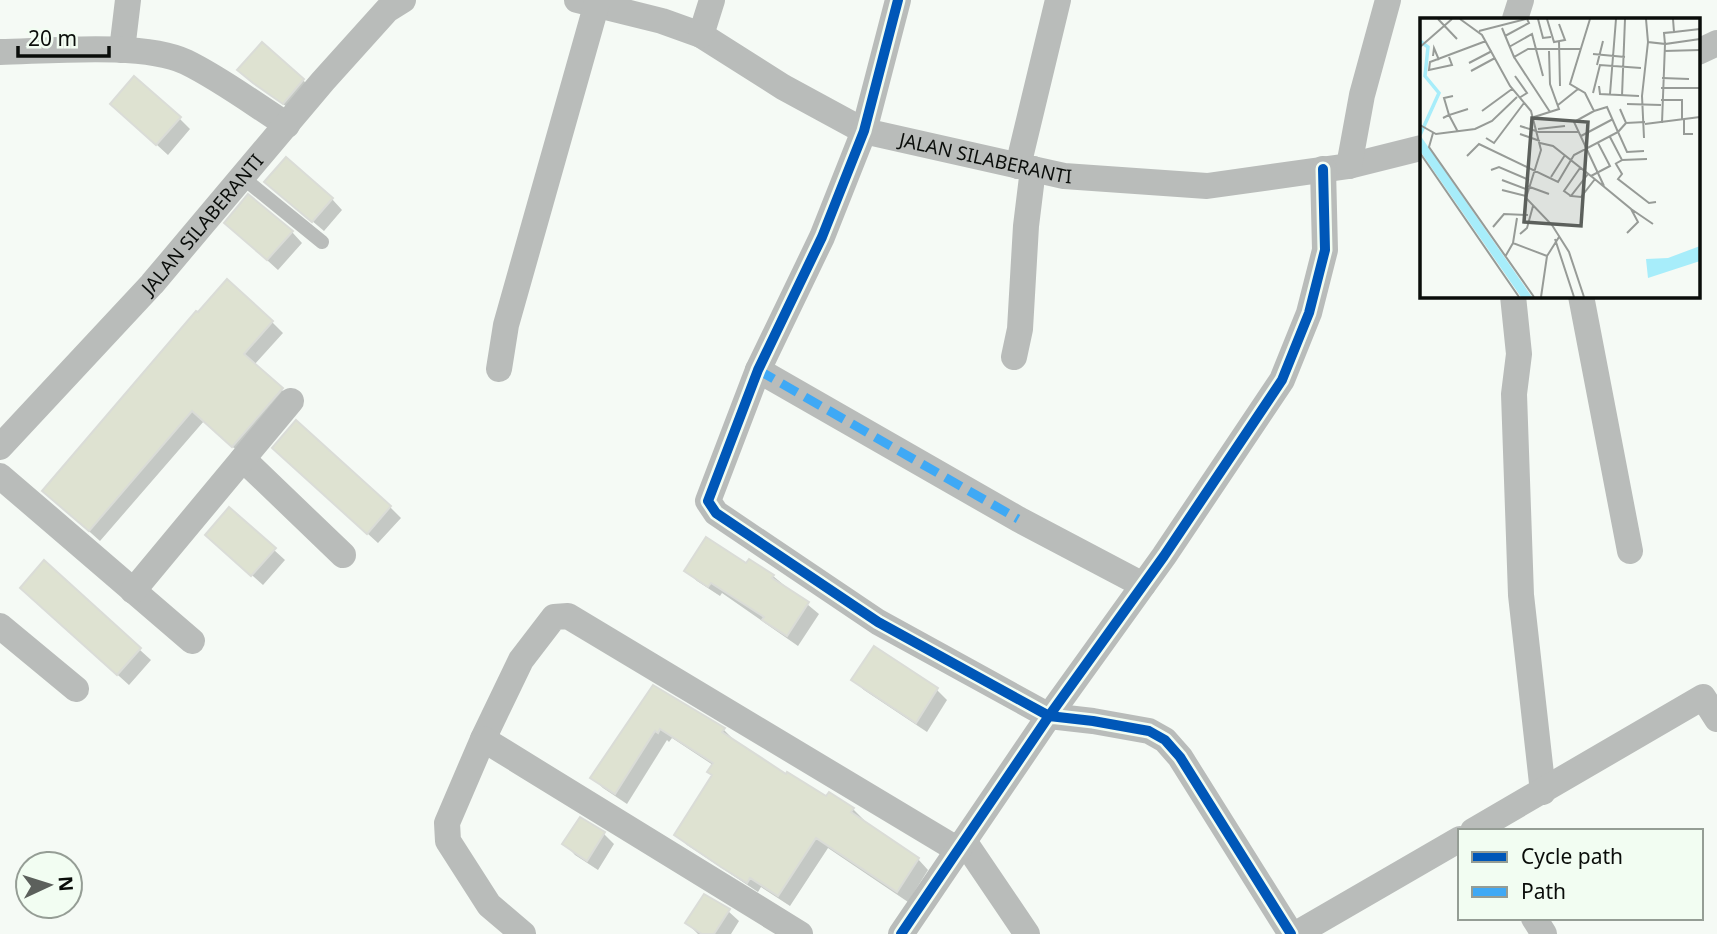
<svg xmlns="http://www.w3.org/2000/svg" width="1717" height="934" font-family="'Noto Sans',sans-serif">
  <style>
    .shadow { fill: #0003 }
    .building { fill: #dee2d1; stroke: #dadcd7; stroke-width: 2 }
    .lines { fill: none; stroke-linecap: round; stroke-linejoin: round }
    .service { stroke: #b9bcba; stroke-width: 14 }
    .minor { stroke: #b9bcba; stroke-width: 26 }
    .quiet { stroke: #3fa9f5; stroke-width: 9; stroke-dasharray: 18 9; stroke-linecap: butt }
    .cycleway-casing { stroke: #f2fdf2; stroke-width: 15 }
    .cycleway { stroke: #0057b8; stroke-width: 10 }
    .labels { text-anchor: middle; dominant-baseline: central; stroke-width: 5; stroke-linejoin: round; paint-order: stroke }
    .street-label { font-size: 19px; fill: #0a0d0a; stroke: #f2fdf2 }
    .inset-river { fill: none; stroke: #a7edfa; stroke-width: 3.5 }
    .inset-road { fill: none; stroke: #979b97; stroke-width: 2 }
    .view { fill: #5c605c; fill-opacity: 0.15; stroke: #5c605c; stroke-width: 3.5 }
    .inset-edge { fill: none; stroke: #0a0d0a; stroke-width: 3.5 }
  </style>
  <rect width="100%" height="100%" fill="#f5faf5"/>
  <!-- shadow -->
  <path class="shadow" d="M251 80H303L313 91 295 113Z
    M123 114 180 119 190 129 168 155Z
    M266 182 332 199 342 210 324 231Z
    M292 232 302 243 278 270 237 233Z
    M272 322 283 333 254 365 293 400 244 457 204 421 100 541 55 501Z
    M285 459 390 507 401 518 378 543Z
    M218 545 274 550 285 560 263 585Z
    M44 563 151 660 129 685 33 599Z
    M747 566 773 576 819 614 798 646 722 593 720 596 697 581 686 571Z
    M853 680 937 690 947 700 927 732 864 690Z
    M654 688 724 730 734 740 786 776 827 799 830 794 853 809 864 820 863 822 918 859 928 870 908 902 828 848 790 906 761 887 758 892 687 845 676 834 713 776V765L672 738 669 742 667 740 627 804 603 788 593 778Z
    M604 834 614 844 598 870 575 855 565 844Z
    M728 911 739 921 731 934H698L687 923Z"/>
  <!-- building -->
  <path class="building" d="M262 42 304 79 283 104 253 83 237 70Z
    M134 76 181 117 156 145 110 104Z
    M286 157 333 198 312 222 264 182Z
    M248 194 293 231 267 260 224 223Z
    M227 279 273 321 244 354 283 388 232 447 192 411 89 531 42 491 196 311 198 312Z
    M296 420 391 506 367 534 272 448Z
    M229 507 276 548 251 576 205 535Z
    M706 537 746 563 749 559 774 575 772 578 809 602 787 636 762 620 764 617 711 583 708 587 684 571Z
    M44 560 141 648 117 675 20 588Z
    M874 646 938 688 916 723 851 680Z
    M653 685 725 728 722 732 786 774 787 772 826 796 829 792 854 808 851 812 919 858 897 892 816 838 778 896 750 878 747 883 721 867 674 835 712 775 707 772 713 763 660 729 658 733 655 731 615 794 590 778Z
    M580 817 605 832 587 861 562 844Z
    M704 894 730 909 714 934H702L685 923Z"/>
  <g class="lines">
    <!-- service -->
    <path class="service" d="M242 177 322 242"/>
    <!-- minor -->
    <g class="minor">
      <path id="s1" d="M577 0 662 21 701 35 783 87 864 131 1064 176 1207 186 1349 166 1421 148"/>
      <path d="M898 0 864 131 822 237 758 370 708 501 716 513 878 622 1049 716 1093 721 1149 731 1165 740 1180 757 1291 934"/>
      <path d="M1515 19 1521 0"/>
      <path d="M701 35 712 0"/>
      <path d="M122 50 128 0"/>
      <path d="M0 52C49 51 144 42 186 62 221 79 254 104 287 125"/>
      <path d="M1698 52 1717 43"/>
      <path d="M1018 166 1058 0"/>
      <path d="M1349 166 1362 95 1388 0"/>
      <path d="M1513 296 1519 354 1514 394 1521 595 1543 792"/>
      <path d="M1581 296 1630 551"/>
      <path d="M1014 357 1020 329 1026 226 1033 169"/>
      <path d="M499 369 506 325 597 3"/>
      <path d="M758 370 1018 519 1143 585"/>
      <path id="s2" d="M0 447 152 284 323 81 387 10 403 0"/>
      <path d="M243 459 343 555"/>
      <path d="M0 476 192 641"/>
      <path d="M133 591 291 401"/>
      <path d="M0 626 76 689"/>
      <path d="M483 739 521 660 554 617 568 616 958 850"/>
      <path d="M1473 831 1703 697 1717 719"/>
      <path d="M964 841 1027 934"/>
      <path d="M1534 918 1544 934"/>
      <path d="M523 934 489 905 448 841 447 823 483 739 800 934"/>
      <path d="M901 934 1049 716 1164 556 1282 380 1309 313 1325 250 1323 169"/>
      <path d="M1296 934 1460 839"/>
    </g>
    <!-- quiet -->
    <path class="quiet" d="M758 370 1018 519"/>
    <!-- cycleway casing -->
    <g class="cycleway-casing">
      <path id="cycleway" d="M898 0 864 131 822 237 758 370 708 501 716 513 878 622 1049 716 1093 721 1149 731 1165 740 1180 757 1291 934
        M901 934 1049 716 1164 556 1282 380 1309 313 1325 250 1323 169"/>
    </g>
    <!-- cycleway -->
    <use href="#cycleway" class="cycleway"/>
  </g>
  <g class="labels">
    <!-- street labels -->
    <g class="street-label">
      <text stroke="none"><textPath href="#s1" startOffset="443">JALAN SILABERANTI</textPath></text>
      <text stroke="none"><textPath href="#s2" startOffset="301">JALAN SILABERANTI</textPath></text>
    </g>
  </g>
  <!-- overview -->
  <g transform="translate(1420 18)">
    <rect width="280" height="280" fill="#f5faf5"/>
    <path d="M0 117 112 279H101L0 133ZM280 228V243L228 260 226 241 248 240Z" fill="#a7edfa"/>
    <path class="inset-river" d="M0 23 8 29 5 58 19 75 0 117"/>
    <path class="inset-road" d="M18 1 37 21M40 1 62 17 90 68 111 93 121 132 106 180 132 207 149 234 164 279M118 1 123 20 131 19M127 1 134 24 145 22 139 6M170 1 150 66 165 75 174 93 154 104 184 168M226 1 228 24 245 26 242 105M253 1 254 14 244 15 245 26 280 21M82 10 94 39 108 31H161M59 13 106 1M254 14 280 11M85 18 109 5 107 1M139 23 140 68M0 29 32 1M89 29 112 16 123 58M244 33 280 32M173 36 205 39M13 38 14 30 19 42M29 39 32 47 9 52 10 44 66 23M94 39 130 94M49 45 72 33M177 47 183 23M51 53 75 40M95 58 107 75 99 80M242 60 269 61M179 68 180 76 219 78M241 70H280M173 75 180 47 221 50M190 76 196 1M202 78 205 1M241 82H262V101M207 86 241 87M138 87 158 71M200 91 206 105 225 104M62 93 92 71M114 99 139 91 130 66 129 33M23 100 29 97 24 80 33 78M264 101V116H273M206 105 198 114 207 134 224 133M225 106 280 99M0 107 16 116 55 111 72 103 97 79M100 108 119 114H159M118 111 145 108M38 114 29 97 48 91M13 115 9 129 114 279M100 116 120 123M161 118 193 101M190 119 202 142 195 146M66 120 74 125 104 85M224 120 222 78 228 24M120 125 133 128 171 158 190 148 178 125M0 135 99 279M47 138 59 126 138 164 154 137 198 114 187 89 174 93M202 142 227 141M196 146 202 156 198 161 229 185 236 184M71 152 79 149 109 162M168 156 151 178 161 179 175 161M171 158 211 191 218 204 207 215M131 159 145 137M82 162 106 171M107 168 129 176M82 172 106 178M151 178 144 173 160 150M211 191 233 206M73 209 84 196 108 197M100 216 107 210 113 188M135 221 154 279M93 225 97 200M85 239 93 225 127 238M121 279 127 238 139 219"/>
    <path class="view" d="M112 100 168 104 161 208 104 204Z"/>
    <rect width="280" height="280" class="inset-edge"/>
  </g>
  <!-- legend -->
  <rect x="1458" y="829" width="245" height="91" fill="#f2fdf2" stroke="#959d95" stroke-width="2"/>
  <rect x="1472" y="852" width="35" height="10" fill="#0057b8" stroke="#959d95" stroke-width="2"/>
  <text x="1521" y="864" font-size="21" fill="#0a0d0a">Cycle path</text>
  <rect x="1472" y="887" width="35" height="10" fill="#3fa9f5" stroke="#959d95" stroke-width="2"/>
  <text x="1521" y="899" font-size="21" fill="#0a0d0a">Path</text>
  <!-- north arrow -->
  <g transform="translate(49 885) rotate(86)"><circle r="33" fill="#f2fdf2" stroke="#959d95" stroke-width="2"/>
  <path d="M0-5L12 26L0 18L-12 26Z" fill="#5c605c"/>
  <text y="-10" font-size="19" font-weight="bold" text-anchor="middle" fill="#0a0d0a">N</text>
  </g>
  <!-- scale -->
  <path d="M18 46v10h91v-10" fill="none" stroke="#0a0d0a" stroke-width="3.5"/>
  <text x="28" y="46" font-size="21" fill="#0a0d0a" stroke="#f2fdf2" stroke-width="5" paint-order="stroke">20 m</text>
</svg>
